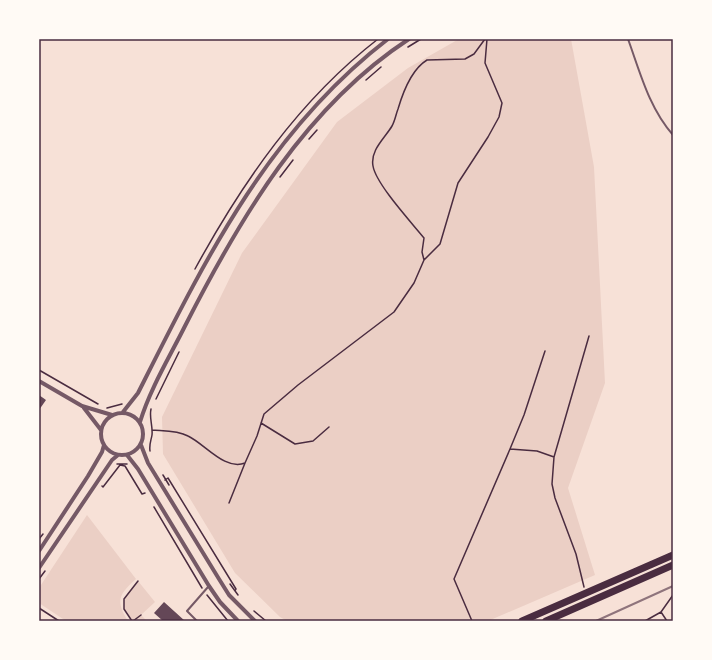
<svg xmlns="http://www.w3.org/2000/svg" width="712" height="660" font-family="'Crimson Pro',serif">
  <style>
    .green { fill: #ebcfc5 }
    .building { fill: #644757 }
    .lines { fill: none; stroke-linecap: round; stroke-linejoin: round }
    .path { stroke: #4a2c40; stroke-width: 1.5 }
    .service { stroke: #755966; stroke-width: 2 }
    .minor { stroke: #755966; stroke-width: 4 }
    .trunk { stroke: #4a2c40; stroke-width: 7 }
    .rail { stroke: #8f747c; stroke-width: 2 }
    .neatline { fill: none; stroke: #4a2c40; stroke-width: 1.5 }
  </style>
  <rect width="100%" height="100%" fill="#f7e1d7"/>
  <!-- green -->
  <path class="green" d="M459 39H571L594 167 605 383 568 488 595 575 488 621H287L280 617 235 573 163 454 162 417 242 253 337 122 408 68Z
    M87 515 136 579C119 594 115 601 128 621H66L39 603V588Z
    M138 581 155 602 141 615 147 621H132L124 609V599Z"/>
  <!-- building -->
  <path class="building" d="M39 395 46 400 39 410Z
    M164 602 185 621H163L154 613Z"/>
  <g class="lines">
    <!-- path -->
    <path class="path" d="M408 47 421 39
      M366 80 381 67
      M309 139 317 130
      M280 177 293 160
      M424 260 440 244 458 183 488 137 499 117 502 103 485 63 487 39
      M195 269C242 183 299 100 378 39
      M39 370 98 404
      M156 399 179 352
      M107 408 122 404
      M261 423 295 444 313 441 329 427
      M152 430C163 431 177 430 188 436 205 444 225 471 245 463L257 436 264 414 298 385 394 312 414 283 424 260 422 252 424 238C411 222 376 184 373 166 370 150 385 138 392 126 395 121 396 114 398 109 403 92 412 69 427 60L465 59 474 54 485 39
      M510 449 524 415 545 351
      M150 451C149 444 151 441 152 435 153 426 149 418 151 409
      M554 457 589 336
      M117 464H127
      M163 475 169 485
      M165 480 168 478 236 589 235 591
      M102 486 103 487 120 465 125 466 142 494 145 493
      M229 503 245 463
      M154 507 202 588
      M39 539 43 534
      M39 579 45 571
      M230 584 238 595
      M207 595 228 621
      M39 608 59 621
      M254 611 266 621
      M661 612 667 621
      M132 621 124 609V599L138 581
      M133 621 141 615
      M472 621 454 579 510 449 537 451 554 457 552 484 555 498 576 554 584 587
      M645 621 661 612 673 595"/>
    <!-- service -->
    <path class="service" d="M628 39C640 72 649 108 673 135
      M197 621 187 611 208 587"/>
    <!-- minor -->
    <path class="minor" d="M39 381 82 406 112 415
      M84 408 101 430
      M123 412 138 393C205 260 267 132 388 39
      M101 434a21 21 0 1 1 42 0a21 21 0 1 1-42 0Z
      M140 422C150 389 169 358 185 326 240 218 305 107 409 39
      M141 445 148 463 219 579 229 595 255 621
      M127 455 138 469 209 586 220 602 238 621
      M39 551 88 476 102 452 104 445
      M39 568 112 460 118 455"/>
    <!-- trunk -->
    <path class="trunk" d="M522 621 673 555
      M546 621 673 565"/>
    <!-- rail -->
    <path class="rail" d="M596 621 673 586"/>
  </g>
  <!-- border -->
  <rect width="712" height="660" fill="none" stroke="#fffaf5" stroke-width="80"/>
  <rect x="40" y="40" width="632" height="580" class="neatline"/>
</svg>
